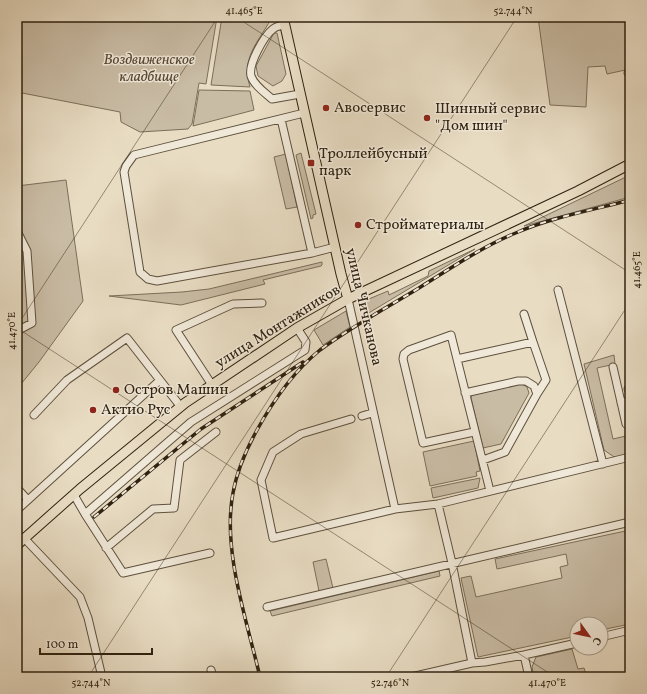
<svg xmlns="http://www.w3.org/2000/svg" width="647" height="694" font-family="Vollkorn,serif">
  <style>
    .green { fill: #c9bca5; stroke: #7c6f5a }
    .lines { fill: none; stroke-linecap: round; stroke-linejoin: round }
    .minor-casing { stroke: #5d503d; stroke-width: 9 }
    .major-casing { stroke: #2f2210; stroke-width: 11 }
    .minor { stroke: #f0e8d8; stroke-width: 7 }
    .major { stroke: #e8dcc3; stroke-width: 9 }
    .rail-casing { stroke: #2f2210; stroke-width: 3.5 }
    .rail { stroke: #f0e8d8; stroke-width: 2; stroke-dasharray: 6; stroke-linecap: butt }
    .ticks { fill: none; stroke: #2f2210; stroke-width: 1; stroke-opacity: 0.45 }
    .poi-dot { fill: #8f2418; stroke: #f0e8d8; stroke-width: 1.5 }
    .labels { text-anchor: middle; dominant-baseline: central; stroke-width: 3; stroke-linejoin: round; paint-order: stroke }
    .park-label { font-size: 15px; font-style: italic; fill: #564835; stroke: #f0e8d8 }
    .poi-label { font-size: 15px; fill: #2f2210; stroke: #f0e8d8; text-anchor: start }
    .street-label { font-size: 15px; fill: #2f2210; stroke: #f0e8d8 }
    .neatline { fill: none; stroke: #2f2210; stroke-width: 1.5 }
    .ticks-label { font-size: 10px; text-anchor: middle; fill: #2f2210 }
  </style>
  <rect width="100%" height="100%" fill="#e8dcc3"/>
  <filter id="stains"><feTurbulence type="fractalNoise" baseFrequency=".005" numOctaves="4"/><feColorMatrix values="0 0 0 0 .2 0 0 0 0 .09 0 0 0 0 .02 0 0 0 .5 -.17"/></filter>
  <radialGradient id="worn" r=".72"><stop offset=".6" stop-color="#630" stop-opacity="0"/><stop offset="1" stop-color="#630" stop-opacity=".3"/></radialGradient>
  <!-- green -->
  <path class="green" d="M17 17H217L206 84 199 83 192 124 188 129 140 132 121 122 120 112 17 92Z
    M222 17H271V19C257 44 241 58 250 87L211 85Z
    M538 17H630V69L607 74 605 66 588 67 586 107 550 105Z
    M274 33H277L286 74 282 81 273 86 258 76 256 66Z
    M199 90 250 91 254 110 193 126Z
    M301 153 316 214 313 215V218L311 219 296 155Z
    M286 154 297 207 286 209 274 157Z
    M630 175V197L524 226Z
    M66 180 83 301 39 362 17 389V186Z
    M475 249 367 314 364 301 388 291 389 295 428 276 429 271Z
    M322 262V265L321 266 263 280 265 284 181 305 109 296 182 292 209 289Z
    M346 311 350 327 323 345 314 330Z
    M614 355 615 364 597 368 613 439 630 435V455L614 457 604 450 584 364Z
    M520 383 527 387 529 393 501 444 483 448 471 398 472 395Z
    M474 441 480 471 476 472 477 476 430 486 423 452Z
    M480 478 478 488 433 498 431 488Z
    M630 530V624L601 630V624H577V636L478 657 461 578 471 576 476 597 562 578 560 567 568 565 566 554 497 569 495 559Z
    M326 559 333 588 319 591 313 562Z
    M439 571 440 576 272 616 270 611Z
    M572 649 578 669 584 668 587 677H534L532 667 536 657Z"/>
  <g class="lines">
    <!-- minor casing -->
    <g class="minor-casing">
      <path id="minor" d="M284 25C280 26 276 26 273 29 264 36 248 64 251 76 254 85 264 92 272 99L300 94
        M628 73H630
        M304 113 134 155 126 166 124 172 140 272 148 279 157 281 312 253 335 247
        M281 119 312 253
        M558 290 603 464
        M348 299 395 509
        M524 314 533 342
        M17 331 32 323 27 251 18 233
        M457 359 533 342 546 380 537 394
        M613 367 626 424
        M212 385 176 330 233 304 262 303
        M628 389H630
        M465 393 518 381H526L534 386 537 394 505 452 483 460
        M621 403 630 401
        M34 415 67 380 127 338 181 407
        M362 416 372 413
        M351 419 301 434 273 452 261 480 273 538 395 509 438 504 630 457
        M474 432 423 443 403 359 404 354 409 350 451 335 490 491
        M17 488 28 500
        M74 495 85 514 191 422 305 350 306 342 297 328
        M438 504 452 563 472 663 485 662 524 655 529 677
        M17 510 160 380
        M85 514 123 573 210 553
        M24 538 80 597 88 618 102 677
        M106 548 153 509 174 508 180 460 216 432
        M267 607 630 522
        M601 637 630 630
        M524 655 577 643
        M211 670 213 677
        M411 677 472 663"/>
    </g>
    <!-- major casing -->
    <g class="major-casing">
      <path id="major" d="M283 17 341 274 348 299
        M17 545 80 489 185 403 297 328 348 299 578 191 630 164"/>
    </g>
    <!-- minor -->
    <use href="#minor" class="minor"/>
    <!-- major -->
    <use href="#major" class="major"/>
    <!-- rail casing -->
    <g class="rail-casing">
      <path id="rail" d="M94 517 201 429 303 362
        M260 677C247 621 222 550 233 493 237 470 246 450 257 430 273 401 294 371 320 350 351 327 386 308 419 288 451 268 483 246 518 232 553 217 593 210 630 200"/>
    </g>
    <!-- rail -->
    <use href="#rail" class="rail"/>
  </g>
  <!-- ticks -->
  <path class="ticks" d="M236 17 630 273M17 326 218 17M17 328 555 677M88 677 517 17M386 677 630 302"/>
  <!-- markers -->
  <g class="poi-dot">
    <circle cx="326" cy="108" r="4"/>
    <circle cx="427" cy="118" r="4"/>
    <rect x="307" y="159" width="8" height="8" rx="2"/>
    <circle cx="358" cy="225" r="4"/>
    <circle cx="116" cy="390" r="4"/>
    <circle cx="93" cy="410" r="4"/>
  </g>
  <g class="labels">
    <!-- park labels -->
    <g class="park-label">
      <text x="149" y="60">Воздвиженское<tspan x="149" dy="17">кладбище</tspan></text>
    </g>
    <!-- poi labels -->
    <g class="poi-label">
      <text x="334" y="108">Авосервис</text>
      <text x="435" y="109">Шинный сервис<tspan x="435" dy="17">"Дом шин"</tspan></text>
      <text x="319" y="154">Троллейбусный<tspan x="319" dy="17">парк</tspan></text>
      <text x="366" y="225">Стройматериалы</text>
      <text x="124" y="390">Остров Машин</text>
      <text x="101" y="410">Актио Рус</text>
    </g>
    <!-- street labels -->
    <g class="street-label">
      <text transform="translate(363 307) rotate(77)">улица Чичканова</text>
      <text transform="translate(278 327) rotate(-32)">улица Монтажников</text>
    </g>
  </g>
  <!-- margin -->
  <rect width="647" height="694" fill="none" stroke="#e8dcc3" stroke-width="44"/>
  <!-- north arrow -->
  <g transform="translate(589 636) rotate(123)"><circle r="19" fill="#f0e8d8" stroke="#a39988"/>
  <path d="M0-3L7 15L0 10L-7 15Z" fill="#8f2418"/>
  <text y="-6" font-size="11" font-weight="bold" text-anchor="middle" fill="#2f2210">С</text>
  </g>
  <!-- scale -->
  <path d="M40 648v6h112v-6" fill="none" stroke="#2f2210" stroke-width="2"/>
  <text x="46" y="648" font-size="12" fill="#2f2210" stroke="#f0e8d8" stroke-width="3" paint-order="stroke">100 m</text>
  <rect x="22" y="22" width="603" height="650" class="neatline"/>
  <g class="ticks-label">
    <text x="244" y="14">41.465°E</text>
    <text x="513" y="14">52.744°N</text>
    <text transform="translate(636 270) rotate(-90)" y="4">41.465°E</text>
    <text transform="translate(11 331) rotate(-90)" y="4">41.470°E</text>
    <text x="91" y="686">52.744°N</text>
    <text x="390" y="686">52.746°N</text>
    <text x="547" y="686">41.470°E</text>
  </g>
  <rect width="100%" height="100%" filter="url(#stains)"/>
  <rect width="100%" height="100%" fill="url(#worn)"/>
</svg>
